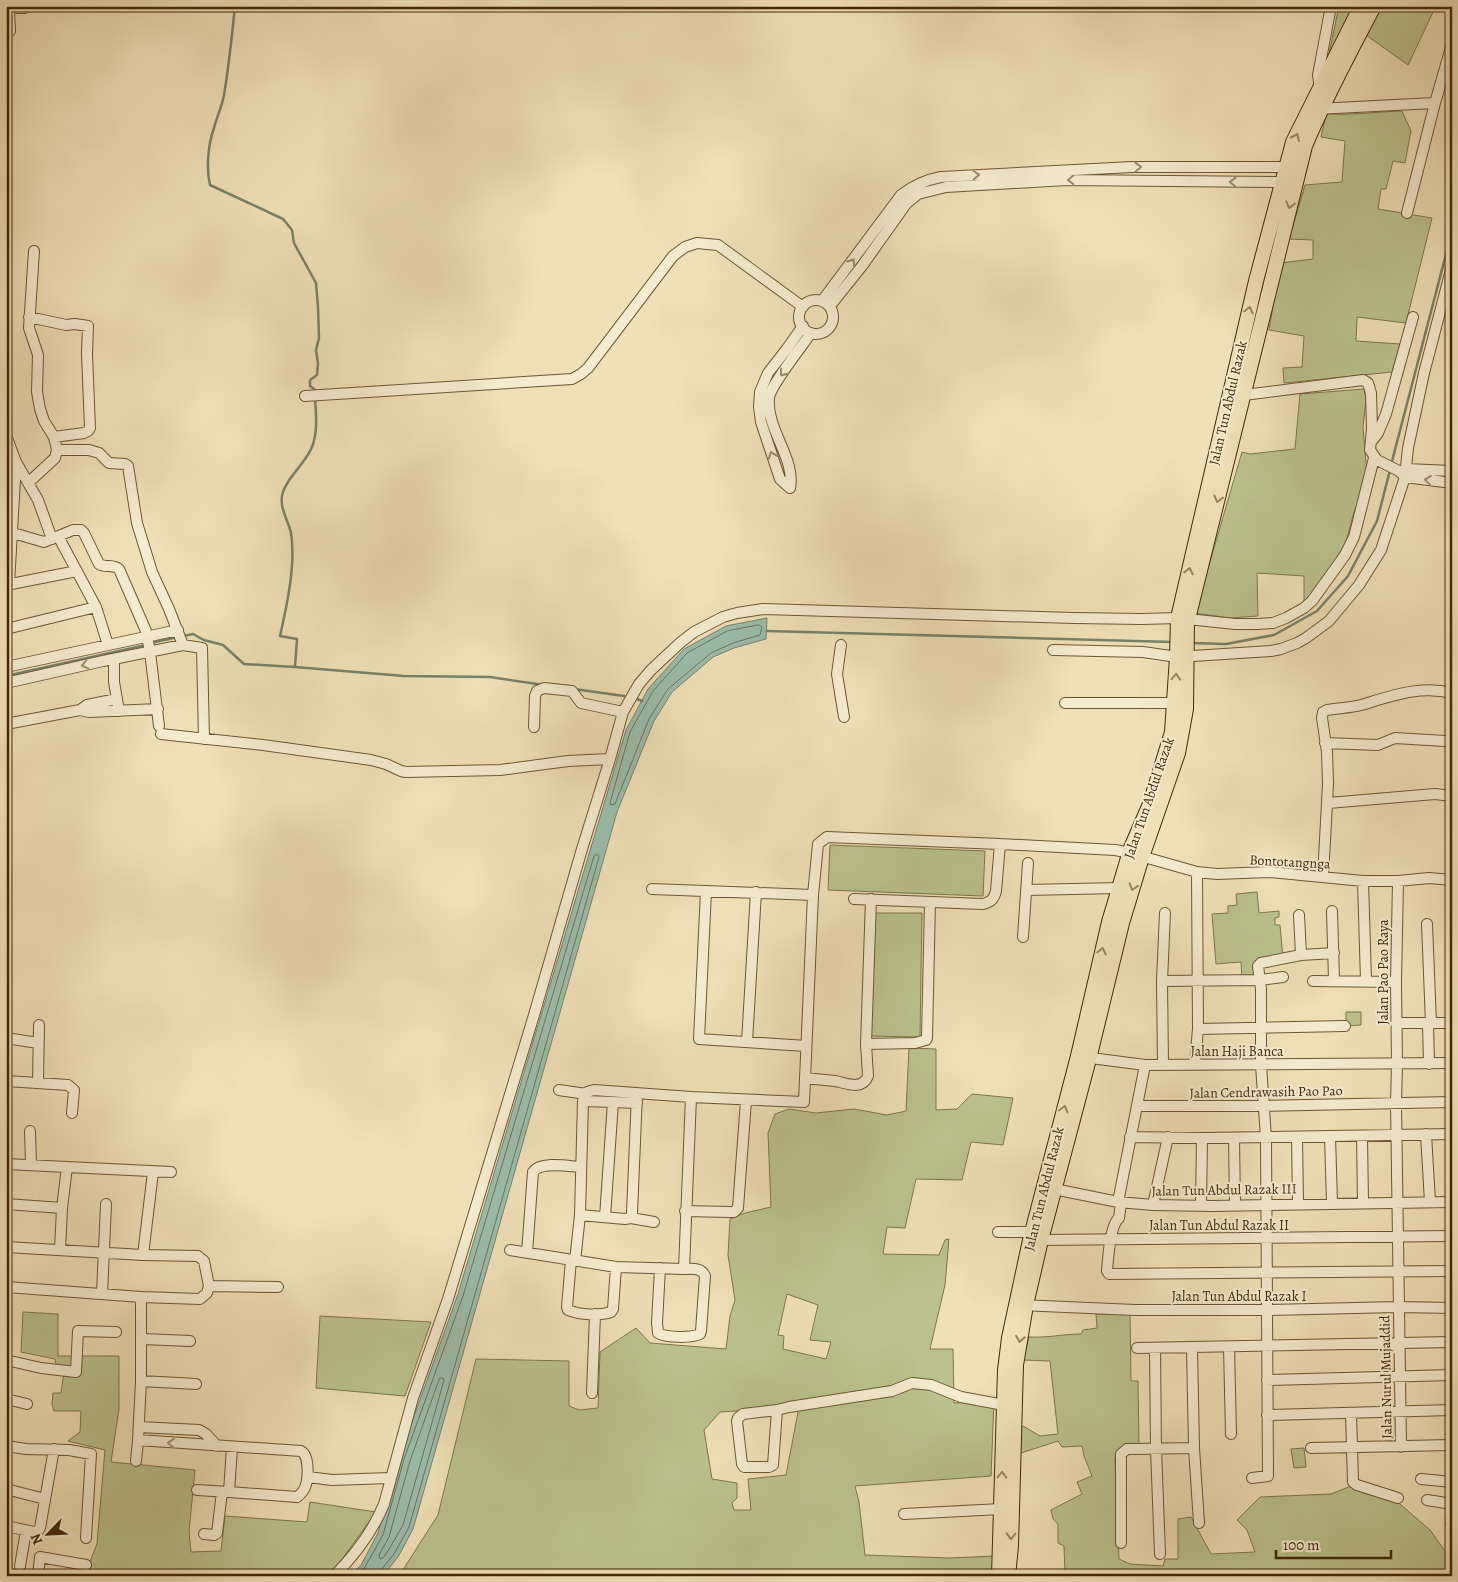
<svg xmlns="http://www.w3.org/2000/svg" width="1458" height="1582" font-family="Alegreya,serif">
  <style>
    .green { fill: #bbc28d; stroke: #7f754b; fill-rule: evenodd }
    .water { fill: #9abdac; stroke: #77816b }
    .lines { fill: none; stroke-linecap: round; stroke-linejoin: round }
    .shore { stroke: #6e725a; stroke-width: 1 }
    .stream { stroke: #77816b; stroke-width: 2.5 }
    .minor-casing { stroke: #6e5634; stroke-width: 12 }
    .major-casing { stroke: #432809; stroke-width: 16 }
    .minor { stroke: #f5ebd0; stroke-width: 10 }
    .major { stroke: #f0e0b7; stroke-width: 14 }
    .oneway { stroke: #9a8460 }
    .oneway2 { stroke: #9c8a6c }
    .labels { text-anchor: middle; dominant-baseline: central; stroke-width: 4; stroke-linejoin: round; paint-order: stroke }
    .street-label { font-size: 14px; fill: #432809; stroke: #f5ebd0 }
  </style>
  <rect width="100%" height="100%" fill="#f0e0b7"/>
  <filter id="stains"><feTurbulence type="fractalNoise" baseFrequency=".004" numOctaves="4"/><feColorMatrix values="0 0 0 0 .2 0 0 0 0 .09 0 0 0 0 .02 0 0 0 .5 -.17"/></filter>
  <radialGradient id="worn" r=".72"><stop offset=".6" stop-color="#630" stop-opacity="0"/><stop offset="1" stop-color="#630" stop-opacity=".3"/></radialGradient>
  <!-- green -->
  <path class="green" d="M1339 6H1362L1324 78Z
    M1381 6H1436L1408 65 1366 35Z
    M1402 111 1411 131 1405 163 1393 161 1386 189H1381L1378 209 1432 218 1406 323 1357 317 1356 341 1400 344 1392 372 1284 383 1283 368 1302 367 1304 336 1269 330 1280 263 1313 259V240L1289 239 1305 185 1342 182 1345 141 1321 137 1326 114C1352 115 1377 112 1402 111Z
    M1364 389 1366 399 1363 427 1366 463 1373 469 1354 512 1342 557 1324 584 1304 601V576L1257 573 1258 616 1230 618 1195 613 1242 452 1250 454 1295 449 1300 394Z
    M830 845 985 851 983 896 828 890Z
    M1257 892 1259 913 1279 911V917L1275 918V925H1280L1283 959 1255 961 1256 979 1242 980 1241 962 1216 964 1212 914 1228 913V906L1237 905 1236 894Z
    M871 913H922L920 1037 866 1036Z
    M1346 1012H1361V1025L1346 1026Z
    M909 1048 936 1049V1110L957 1109 972 1094 1013 1098 1003 1145 971 1142 962 1180 916 1179 905 1228 887 1227 883 1254 939 1255 945 1240 949 1239 945 1285 930 1349H953L954 1403 994 1401 991 1476 855 1486 859 1502 865 1555 949 1558 995 1556 994 1576H399L438 1515 476 1359 569 1361V1406L579 1410 598 1408 600 1352 636 1328 650 1343 726 1349 730 1316 735 1300 728 1255 730 1219 745 1213 771 1207 768 1133 775 1114 789 1109 816 1113 854 1109 887 1115 906 1111ZM787 1294 818 1305 810 1340 831 1342 826 1359 783 1349 784 1336 778 1335ZM799 1407 786 1475 748 1479 751 1510H734L732 1503 737 1498V1483L712 1479 704 1430 720 1412Z
    M23 1312 58 1314V1356H119V1409L111 1462 195 1470 189 1531 191 1552 221 1551 225 1516 307 1522 310 1502 376 1512 330 1576H89L91 1559 97 1544 105 1450 68 1441 80 1432 81 1411H54L52 1404 53 1393H61L64 1372 57 1370 55 1359 21 1352Z
    M1096 1314H1130L1131 1381H1138L1139 1447 1123 1448 1115 1458 1119 1559 1130 1564 1163 1566 1165 1559H1178V1519L1191 1517 1211 1554 1255 1552 1247 1530 1237 1520 1260 1497 1331 1494 1356 1484 1379 1486 1430 1530 1452 1561V1576H1070L1065 1574 1064 1546 1058 1543V1524L1053 1519 1051 1510 1082 1494 1077 1482 1092 1476 1084 1456 1082 1446 1062 1447 1058 1441 1018 1454 1020 1430 1023 1426 1040 1436 1058 1434 1050 1361 1023 1360 1029 1337C1047 1338 1064 1334 1081 1334L1083 1330 1097 1328Z
    M320 1316 431 1322 405 1396 316 1388Z
    M1304 1448 1306 1467 1294 1468 1291 1449Z"/>
  <!-- water -->
  <path class="water" d="M767 618 766 639 734 648 713 657 672 692 654 721 617 812 413 1529 398 1557 383 1576H350L361 1565 378 1533 399 1458 458 1294 626 730 648 689 684 649 726 626Z"/>
  <g class="lines">
    <!-- shore -->
    <path class="shore" d="M759 625 762 627 760 635 733 643 711 653 668 689 649 719 615 804 611 805 610 803 630 732 653 691 687 653 727 631Z
      M440 1378H443L444 1380 403 1525 388 1551 383 1558 380 1559 379 1555 389 1537 410 1461Z
      M357 1576 365 1567 383 1535 404 1459 463 1296 594 856 597 854 599 857 409 1527 394 1554 380 1571V1576"/>
    <!-- stream -->
    <path class="stream" d="M235 6C232 36 229 65 224 95 222 107 217 116 214 128 208 145 206 168 210 185L283 219 292 230 294 243 316 283 318 307 319 338 316 350 318 363 317 375 310 380V386L314 389 315 392
      M1391 465 1452 231
      M767 631 1173 642
      M183 636 193 634 204 640 223 645 244 664 295 667 404 676 490 677 544 685
      M151 643 178 637
      M1191 643 1226 644 1274 635 1317 611 1348 576 1377 521 1390 470
      M295 667 297 639 280 636C287 605 296 564 291 533 288 520 280 509 282 496 285 479 306 463 312 447 318 432 316 413 315 398
      M6 676 146 645
      M574 689 624 696
      M637 699 642 701"/>
    <!-- minor casing -->
    <g class="minor-casing">
      <path id="minor" d="M6 8H25
        M9 8 10 31
        M1322 90 1320 89 1318 75 1331 6
        M1316 109 1435 103
        M1407 213 1435 103 1452 44
        M799 317a17 17 0 1 1 34 0a17 17 0 1 1-34 0Z
        M822 301 901 195C914 185 925 180 941 177L1132 167H1286
        M830 306 862 266 906 204 918 194 946 187 1067 180 1282 182
        M29 317 66 325 75 324 88 326 87 354 90 428 88 431 84 433 54 437
        M803 326 786 350 768 373 760 392 759 407 761 422 780 479 790 488C796 459 766 429 769 398 770 386 803 345 811 333
        M1244 395 1363 380 1368 383 1371 393 1372 429 1370 450 1377 460 1399 471 1405 477 1452 483
        M305 396 572 379 581 374 588 368 673 256 685 247 697 243 718 245 803 307
        M6 435 16 462 9 584
        M1371 442 1378 433 1386 414 1413 317
        M57 450H89L99 453 109 463 125 464 128 466 137 523 152 572 169 609 183 645 202 648 204 739
        M16 462 38 500 52 539
        M1400 471 1406 469 1452 471
        M29 482 55 458 57 450 54 437 44 421 40 409 37 392 38 355 29 328 34 251
        M13 533 44 542 73 530H81L84 533 99 564C105 568 113 564 119 569L146 631 150 652 159 726
        M58 536 96 607 108 645
        M6 585 77 571
        M6 629 96 607
        M841 645 837 674 844 717
        M1053 650 1143 652 1177 657 1271 651 1281 649 1297 643 1306 638 1329 621 1359 585 1381 550 1405 477 1408 448 1424 373 1452 266
        M114 659V682L119 711
        M6 667 178 630
        M6 683 103 661 183 645
        M1065 703H1180
        M80 710 87 705 117 699
        M6 724 80 710 89 712 158 709
        M534 727 535 696 537 691 544 688 572 691 581 703 623 712
        M161 734 263 745 371 760 386 764 401 771 406 772 500 770 568 761 610 759
        M1325 743 1378 745 1395 738 1445 741
        M1328 803 1435 794 1452 796
        M1323 877 1328 784 1327 752 1322 718 1323 712 1327 710C1338 708 1350 708 1361 705 1391 696 1420 685 1452 693
        M1363 881 1366 981
        M1398 881 1396 982 1397 1064 1396 1103 1401 1447
        M652 889 813 895
        M1026 890 1119 888
        M706 891 699 1039 806 1046
        M854 899 983 904C991 902 994 899 996 891L1000 844
        M1332 911 1334 980
        M1299 915 1301 955
        M1427 924 1431 1023
        M1023 937 1028 863
        M1162 981 1260 980 1283 977
        M1313 981 1396 982
        M1396 1023H1452
        M1428 1023 1429 1064
        M1198 1029 1345 1026
        M6 1038 38 1043
        M747 1042 756 892
        M866 1044 915 1043 926 1040 927 1038 930 902
        M1083 1057 1145 1065 1452 1063
        M1195 1064 1198 1029 1197 872
        M1163 1065 1162 981 1165 913
        M805 1078C815 1079 825 1080 835 1081 846 1083 862 1091 868 1076L866 1044 871 899
        M6 1081 68 1085 74 1090 72 1113
        M38 1082 39 1025
        M559 1090 586 1094
        M583 1101 613 1102 605 1217
        M613 1102 637 1103
        M1137 1106H1264L1452 1102
        M30 1131 31 1165
        M1426 1134 1430 1202
        M1330 1136 1332 1203
        M1362 1136 1363 1203
        M1130 1137 1202 1138 1452 1134
        M1297 1137 1298 1203
        M1234 1138 1235 1205
        M6 1164 67 1167 62 1208
        M67 1167 171 1172
        M1054 1189 1118 1202 1153 1205 1211 1206 1452 1202
        M1118 1202 1145 1065
        M1121 1203 1119 1218C1110 1225 1108 1259 1107 1271L1109 1274 1452 1271
        M6 1204 62 1208 60 1250
        M1153 1205 1168 1137
        M1201 1206 1202 1138
        M685 1211 730 1212H734L738 1208 746 1101
        M580 1215 625 1219 631 1218 654 1222
        M631 1218 632 1213 637 1094
        M998 1232H1032
        M1041 1240 1452 1236
        M6 1247 143 1255 198 1256 204 1261 209 1286
        M510 1250 616 1267 684 1269 691 1097
        M527 1253 533 1172C540 1161 568 1166 580 1167
        M143 1255 153 1172
        M571 1260 567 1307 568 1310C580 1315 599 1316 611 1312L613 1309 616 1267
        M575 1261 580 1215 583 1101 587 1092 594 1090 691 1097 804 1102 813 895 818 844 827 837 1000 844 1115 850 1130 853 1197 872 1217 874 1269 872 1363 881H1398L1429 878 1452 880
        M660 1268 657 1323 658 1333C666 1338 692 1338 700 1334L701 1331 705 1276C701 1267 692 1269 684 1269
        M6 1287 141 1297V1381L138 1440 301 1451C310 1456 309 1483 303 1491 301 1494 300 1495 297 1497L229 1492 232 1447
        M102 1294 106 1204
        M141 1297 200 1299 207 1293 209 1286 278 1287
        M1020 1305 1135 1310H1267L1398 1307 1452 1308
        M142 1339 190 1341
        M1229 1347 1231 1434
        M1137 1348 1452 1342
        M1155 1348 1156 1449 1160 1554
        M6 1360 41 1368 76 1372 78 1331 116 1332
        M1267 1380 1452 1375
        M141 1381 196 1384
        M592 1393 595 1314
        M6 1399 27 1404
        M777 1410 743 1414 738 1418 737 1421 742 1464 744 1467H769L773 1465 777 1410 789 1407 892 1391 912 1383 931 1385 961 1397 1004 1405
        M1351 1413 1353 1482 1357 1485 1398 1498
        M1267 1415 1452 1410
        M139 1427 199 1430 206 1434 217 1446
        M6 1446 26 1449 69 1450 91 1454 86 1538
        M1194 1448 1199 1523
        M1311 1448 1452 1445
        M136 1461 138 1440
        M308 1477 332 1480 390 1478
        M1252 1478 1268 1476 1266 1138 1261 1065V989L1258 966 1261 963 1301 955 1334 953
        M1421 1479 1452 1482
        M6 1489 45 1499
        M197 1490 229 1492
        M1427 1500 1452 1504
        M904 1514 1001 1509
        M1451 1524 1452 1518
        M6 1526 34 1532 38 1531 40 1528 54 1449
        M204 1534 214 1535 217 1533 222 1492
        M1121 1543V1454L1127 1449H1135L1194 1448 1192 1348
        M20 1566 26 1531
        M38 1576 40 1557 86 1565
        M334 1576C355 1555 373 1531 384 1504L413 1398 448 1299 534 1015 582 849 610 759 623 712 639 684 651 670 681 642 694 632 723 617 737 613 763 609 1074 618 1142 619 1178 618 1235 624H1258L1273 623 1286 618 1304 608 1312 601 1345 555 1354 537 1374 458"/>
    </g>
    <!-- major casing -->
    <g class="major-casing">
      <path id="major" d="M999 1576 1005 1370 1009 1338 1030 1240 1078 1056 1109 922 1131 848 1150 804 1172 732 1177 657 1178 618 1256 281 1293 142 1361 6
        M1008 1576 1011 1546 1016 1365 1026 1305 1041 1240 1089 1059 1122 923 1142 857 1178 753 1186 709 1187 623 1305 146C1325 98 1350 52 1374 6"/>
    </g>
    <!-- minor -->
    <use href="#minor" class="minor"/>
    <!-- major -->
    <use href="#major" class="major"/>
  </g>
  <!-- one-way arrows -->
  <defs><path id="oneway-chevron" d="M-2-3.5L2.5 0L-2 3.5" fill="none" stroke-width="1.6" stroke-linecap="round" stroke-linejoin="round" transform="scale(1.25)"/></defs>
  <g class="oneway">
    <use href="#oneway-chevron" transform="translate(1296 137) rotate(-66)"/>
    <use href="#oneway-chevron" transform="translate(1290 205) rotate(104)"/>
    <use href="#oneway-chevron" transform="translate(1249 310) rotate(-77)"/>
    <use href="#oneway-chevron" transform="translate(1218 499) rotate(104)"/>
    <use href="#oneway-chevron" transform="translate(1189 571) rotate(-77)"/>
    <use href="#oneway-chevron" transform="translate(1176 677) rotate(-87)"/>
    <use href="#oneway-chevron" transform="translate(1133 887) rotate(107)"/>
    <use href="#oneway-chevron" transform="translate(1102 951) rotate(-77)"/>
    <use href="#oneway-chevron" transform="translate(1064 1109) rotate(-75)"/>
    <use href="#oneway-chevron" transform="translate(1020 1339) rotate(100)"/>
    <use href="#oneway-chevron" transform="translate(1002 1475) rotate(-88)"/>
    <use href="#oneway-chevron" transform="translate(1011 1536) rotate(91)"/>
  </g>
  <g class="oneway2">
    <use href="#oneway-chevron" transform="translate(1138 167) rotate(-1)"/>
    <use href="#oneway-chevron" transform="translate(976 175) rotate(-2)"/>
    <use href="#oneway-chevron" transform="translate(1071 180) rotate(179)"/>
    <use href="#oneway-chevron" transform="translate(1233 182) rotate(-179)"/>
    <use href="#oneway-chevron" transform="translate(852 262) rotate(-54)"/>
    <use href="#oneway-chevron" transform="translate(783 373) rotate(126)"/>
    <use href="#oneway-chevron" transform="translate(772 455) rotate(-110)"/>
    <use href="#oneway-chevron" transform="translate(1428 480) rotate(-173)"/>
    <use href="#oneway-chevron" transform="translate(85 665) rotate(167)"/>
    <use href="#oneway-chevron" transform="translate(171 1443) rotate(-176)"/>
  </g>
  <g class="labels">
    <!-- street labels -->
    <g class="street-label">
      <text transform="translate(1228 403) rotate(-77)">Jalan Tun Abdul Razak</text>
      <text transform="translate(1149 798) rotate(-71)">Jalan Tun Abdul Razak</text>
      <text transform="translate(1290 862) rotate(3)">Bontotangnga</text>
      <text transform="translate(1383 972) rotate(-90)">Jalan Pao Pao Raya</text>
      <text x="1237" y="1051">Jalan Haji Banca</text>
      <text transform="translate(1266 1092) rotate(-1)">Jalan Cendrawasih Pao Pao</text>
      <text transform="translate(1044 1189) rotate(-76)">Jalan Tun Abdul Razak</text>
      <text transform="translate(1224 1190) rotate(-1)">Jalan Tun Abdul Razak III</text>
      <text x="1219" y="1225">Jalan Tun Abdul Razak II</text>
      <text x="1239" y="1296">Jalan Tun Abdul Razak I</text>
      <text transform="translate(1386 1377) rotate(-91)">Jalan Nurul Mujaddid</text>
    </g>
  </g>
  <!-- margin -->
  <rect width="1458" height="1582" fill="none" stroke="#f0e0b7" stroke-width="25"/>
  <rect x="8" y="8" width="1443" height="1567" fill="none" stroke="#432809" stroke-width="2.5"/>
  <rect x="12" y="12" width="1433" height="1557" fill="none" stroke="#432809"/>
  <!-- north arrow -->
  <g transform="translate(48 1534) rotate(246)" stroke="#f5ebd0" stroke-width="4" paint-order="stroke">
  <path d="M0-4L9 19L0 12L-9 19Z" fill="#432809"/>
  <text y="-8" font-size="14" font-weight="bold" text-anchor="middle" fill="#432809">N</text>
  </g>
  <!-- scale -->
  <path d="M1276 1550v8h115v-8" fill="none" stroke="#432809" stroke-width="2.5"/>
  <text x="1283" y="1550" font-size="15" fill="#432809" stroke="#f5ebd0" stroke-width="4" paint-order="stroke">100 m</text>
  <rect width="100%" height="100%" filter="url(#stains)"/>
  <rect width="100%" height="100%" fill="url(#worn)"/>
</svg>
